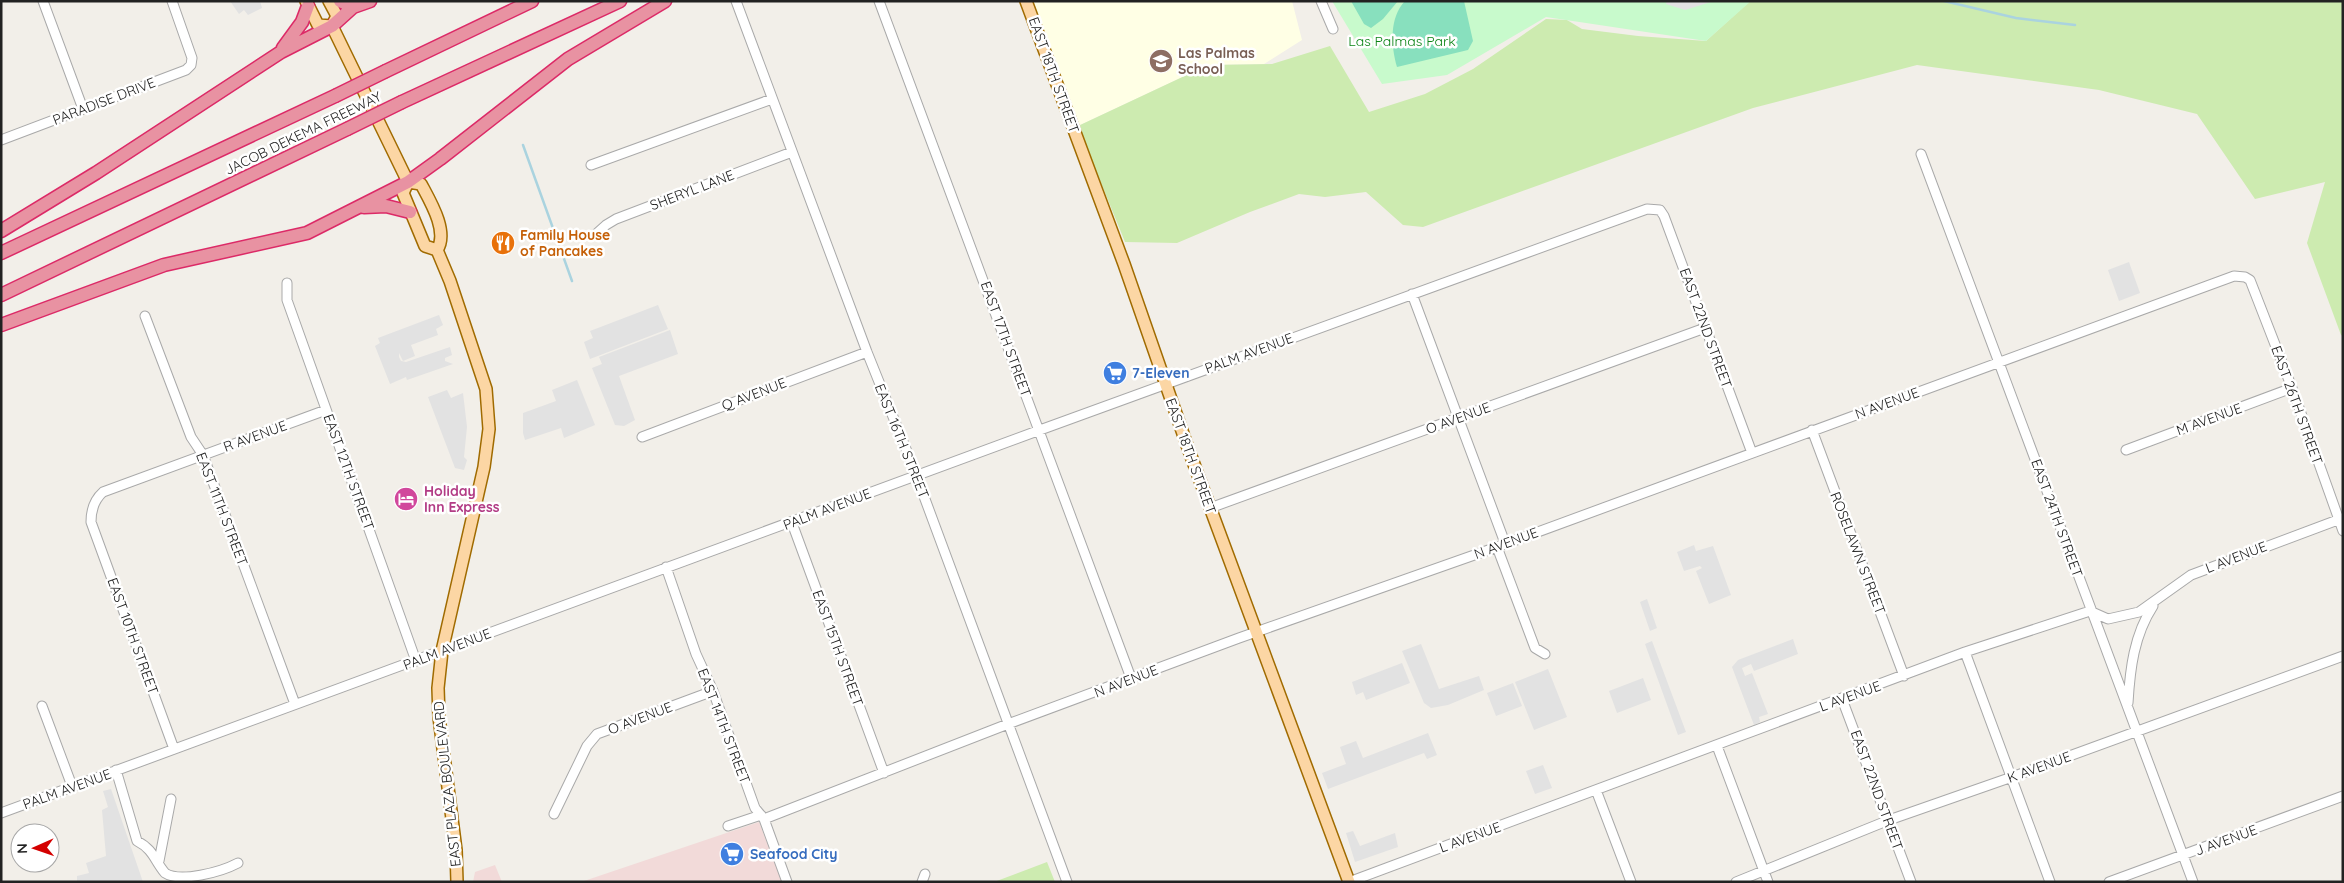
<svg xmlns="http://www.w3.org/2000/svg" width="2344" height="883" font-family="Quicksand,sans-serif">
  <style>
    .commercial { fill: #f2dad9 }
    .education { fill: #ffffe5 }
    .grass { fill: #cdebb0 }
    .park { fill: #c8facc }
    .pitch { fill: #88e0be }
    .parking { fill: #e2e2e2 }
    .lines { fill: none; stroke-linecap: round; stroke-linejoin: round }
    .stream { stroke: #aad3df; stroke-width: 2.5 }
    .minor-casing { stroke: #a9a9a9; stroke-width: 11 }
    .major-casing { stroke: #a06b00; stroke-width: 14 }
    .highway-casing { stroke: #dc2a67; stroke-width: 15 }
    .minor { stroke: #fff; stroke-width: 9 }
    .major { stroke: #fcd6a4; stroke-width: 11 }
    .highway { stroke: #e892a2; stroke-width: 12 }
    .highway-bridge-casing { stroke: #dc2a67; stroke-width: 15; stroke-linecap: butt }
    .highway-bridge { stroke: #e892a2; stroke-width: 12 }
    .labels { text-anchor: middle; dominant-baseline: central; stroke-width: 5; stroke-linejoin: round; paint-order: stroke }
    .park-label { font-size: 14px; fill: #0c8416; stroke: #fff }
    .education-label { font-size: 14px; font-weight: bold; fill: #785e54; stroke: #fff; text-anchor: start }
    .street-label { font-size: 14px; fill: #222; stroke: #fff }
    .food-label { font-size: 14px; font-weight: bold; fill: #c56008; stroke: #fff; text-anchor: start }
    .shop-label { font-size: 14px; font-weight: bold; fill: #366cbe; stroke: #fff; text-anchor: start }
    .hotel-label { font-size: 14px; font-weight: bold; fill: #b23c85; stroke: #fff; text-anchor: start }
  </style>
  <rect width="100%" height="100%" fill="#f2efe9"/>
  <!-- commercial -->
  <path class="commercial" d="M759 822 782 882H581Z
    M495 865 502 882H473L475 872Z"/>
  <!-- education -->
  <path class="education" d="M1033 1H1292L1302 40 1264 64 1208 65 1078 126Z"/>
  <!-- grass -->
  <path class="grass" d="M1750 1H2343V336L2341 335 2307 243 2325 182 2255 199 2197 114 2099 90 1917 65 1753 108 1423 227 1403 225 1366 192 1325 197 1299 194 1250 212 1177 243 1125 242 1078 126 1208 65 1272 64 1330 46 1369 112 1425 94 1473 69 1546 19 1567 20 1582 29 1638 36 1706 41Z
    M1047 862 1055 882H994Z"/>
  <!-- park -->
  <path class="park" d="M1332 1H1751L1706 41 1546 17 1447 75 1382 84Z"/>
  <!-- pitch -->
  <path class="pitch" d="M1351 1H1398L1383 19 1371 28 1364 24Z
    M1405 1H1464L1473 41 1468 50 1397 67C1391 46 1389 18 1405 1Z"/>
  <!-- parking -->
  <path class="parking" d="M230 1H260L262 8 248 15 244 10 239 14Z
    M1667 1H1714L1685 10 1666 4Z
    M2129 262 2140 293 2119 301 2108 270Z
    M658 305 668 329 590 359 584 342 593 338 590 331Z
    M439 315 443 325 436 329 438 335 411 345 415 356 403 361 399 353V357L401 361 406 362 450 347 452 355 445 358V361L453 364 407 380 406 377 390 384 375 346 380 343 378 338Z
    M670 330 678 354 619 376 635 420 624 426 615 425 592 368 602 364 599 357Z
    M577 380 595 425 564 438 561 428 525 440 523 433V413L556 401 552 390Z
    M447 390 451 398 463 393 467 427 464 457 467 460 464 470 455 468 428 397Z
    M1694 545 1696 551 1713 546 1731 595 1709 604 1696 571 1702 568 1700 566 1684 571 1677 552Z
    M1647 599 1657 628 1650 631 1640 602Z
    M1793 639 1798 654 1754 671 1751 664 1742 668 1745 676 1752 673 1768 714 1759 717 1760 722 1754 725 1732 667 1738 660Z
    M1652 641 1686 732 1678 735 1645 644Z
    M1421 644 1439 689 1479 676 1484 690 1448 705 1431 708 1424 703 1402 651Z
    M1402 663 1410 683 1366 700 1363 692 1356 695 1352 682Z
    M1548 669 1567 717 1534 730 1515 682Z
    M1643 678 1651 700 1617 713 1609 691Z
    M1513 683 1522 706 1496 716 1487 693Z
    M1428 733 1437 755 1427 759 1424 753 1328 789 1322 773 1346 764 1340 747 1356 741 1363 758Z
    M1543 765 1552 788 1535 794 1526 771Z
    M111 789 143 882H77V876L89 873 86 863 106 856 102 810 108 807 103 791Z
    M1353 831 1360 846 1395 833 1398 847 1355 862 1346 833Z"/>
  <g class="lines">
    <!-- stream -->
    <path class="stream" d="M1944 1 2016 18 2075 25
      M523 145 572 281"/>
    <!-- minor casing -->
    <g class="minor-casing">
      <path id="minor" d="M43 1 83 109
        M736 1 867 352 912 464 1067 882
        M879 1 1131 678
        M1321 1 1333 29
        M1 140 186 70 191 65 192 58 172 1
        M1921 154 2193 882
        M591 165 772 99
        M596 234 606 225 616 219 792 152
        M287 283V300L416 661
        M1412 294 1505 543
        M145 316 191 437 203 455 295 704
        M1812 430 1904 676
        M642 437 867 352
        M2126 450 2292 388
        M1210 508 1705 328
        M792 523 884 773
        M1497 547 1535 648 1545 654
        M666 567 696 654 713 691 755 808 764 819 787 882
        M1965 652 2050 882
        M1842 699 1911 882
        M2128 703C2130 669 2134 635 2153 606
        M42 706 72 786
        M1717 746 1768 882
        M174 749 91 522C91 510 94 500 103 492L326 410
        M116 770 137 841C154 850 154 860 165 873 180 883 221 872 238 863
        M1596 790 1631 882
        M1 813 1040 430 1647 209 1660 210 1664 216 1752 453
        M554 814 587 746 597 734 713 691
        M764 819 1008 724 1239 638 1497 547 2234 276 2245 277 2250 280 2292 388 2343 531
        M728 826 761 815
        M159 861 171 799
        M922 882 925 874
        M1349 882 1965 652 2090 611 2108 619 2139 612 2191 575 2343 518
        M1736 882 1889 820 2012 777 2343 656
        M2109 882 2343 796"/>
    </g>
    <!-- major casing -->
    <g class="major-casing">
      <path id="major" d="M306 1 318 25 332 26
        M329 1 337 16 332 26
        M1026 1 1124 264 1188 448 1349 882
        M332 26 408 182
        M408 182 421 184C430 201 449 232 437 250
        M408 182 403 193 425 246 437 250
        M437 250 450 281 486 389 489 429 484 467 442 651 438 688 439 717 456 850 457 882"/>
    </g>
    <!-- highway casing -->
    <g class="highway-casing">
      <path id="highway" d="M340 1 353 7
        M283 48 302 22 308 6
        M386 71 532 1
        M402 102 620 1
        M364 207 386 206 410 212
        M1 231 96 173 281 52 332 26 353 7 370 1
        M1 253 335 96
        M1 295 347 129
        M1 325 164 265 307 233 408 182 440 159 568 59 665 1"/>
    </g>
    <!-- minor -->
    <use href="#minor" class="minor"/>
    <!-- major -->
    <use href="#major" class="major"/>
    <!-- highway -->
    <use href="#highway" class="highway"/>
    <!-- highway-bridge casing -->
    <g class="highway-bridge-casing">
      <path id="highway-bridge" d="M335 96 386 71
        M347 129 402 102"/>
    </g>
    <!-- highway-bridge -->
    <use href="#highway-bridge" class="highway-bridge"/>
  </g>
  <!-- icons -->
  <defs>
    <g id="school-disc" transform="scale(1.25)"><circle r="9.5" fill="#8d6e63" stroke="#fff"/><path d="M0-5L7-2L0 1L-7-2ZM-4 1L0 2.5L4 1V4Q0 6-4 4Z" fill="#fff"/></g>
    <g id="restaurant-disc" transform="scale(1.25)"><circle r="9.5" fill="#e8710a" stroke="#fff"/><path d="M-5-6h1v4h1v-4h1v4h1v-4h1v5L-1.5 .5V6h-2V.5L-5-1ZM5-6V6H3V1.5H1.5Q1.5-4 5-6Z" fill="#fff"/></g>
    <g id="supermarket-disc" transform="scale(1.25)"><circle r="9.5" fill="#3f7fe0" stroke="#fff"/><path d="M-6-5.5h2.5l.6 2H6L4.5 2H-2.5L-4.4-4H-6ZM-1.5 3.2a1.3 1.3 0 1 0 .1 0ZM3 3.2a1.3 1.3 0 1 0 .1 0Z" fill="#fff"/></g>
    <g id="hotel-disc" transform="scale(1.25)"><circle r="9.5" fill="#d1479c" stroke="#fff"/><path d="M-6-4.5h1.5V1H6V5H4.5V3h-9V5H-6ZM-4 0a1.8 1.8 0 1 1 3.6 0ZM.5 0V-2.5h3Q6-2.5 6 0Z" fill="#fff"/></g>
  </defs>
  <g fill-rule="evenodd">
    <use href="#school-disc" x="1161" y="61"/>
    <use href="#restaurant-disc" x="503" y="243"/>
    <use href="#supermarket-disc" x="1115" y="373"/>
    <use href="#hotel-disc" x="406" y="499"/>
    <use href="#supermarket-disc" x="732" y="854"/>
  </g>
  <g class="labels">
    <!-- park labels -->
    <g class="park-label">
      <text x="1402" y="41">Las Palmas Park</text>
    </g>
    <!-- education labels -->
    <g class="education-label">
      <text x="1178" y="53">Las Palmas<tspan x="1178" dy="16">School</tspan></text>
    </g>
    <!-- street labels -->
    <g class="street-label">
      <text transform="translate(1054 75) rotate(70)">EAST 18TH STREET</text>
      <text transform="translate(104 101) rotate(-21)">PARADISE DRIVE</text>
      <text transform="translate(303 133) rotate(-26)">JACOB DEKEMA FREEWAY</text>
      <text transform="translate(692 190) rotate(-21)">SHERYL LANE</text>
      <text transform="translate(1706 328) rotate(70)">EAST 22ND STREET</text>
      <text transform="translate(1006 339) rotate(70)">EAST 17TH STREET</text>
      <text transform="translate(1249 353) rotate(-20)">PALM AVENUE</text>
      <text transform="translate(754 394) rotate(-21)">Q AVENUE</text>
      <text transform="translate(1887 403) rotate(-20)">N AVENUE</text>
      <text transform="translate(2297 405) rotate(70)">EAST 26TH STREET</text>
      <text transform="translate(1458 418) rotate(-20)">O AVENUE</text>
      <text transform="translate(2209 419) rotate(-20)">M AVENUE</text>
      <text transform="translate(255 436) rotate(-20)">R AVENUE</text>
      <text transform="translate(902 441) rotate(68)">EAST 16TH STREET</text>
      <text transform="translate(1191 456) rotate(70)">EAST 18TH STREET</text>
      <text transform="translate(349 472) rotate(70)">EAST 12TH STREET</text>
      <text transform="translate(222 509) rotate(69)">EAST 11TH STREET</text>
      <text transform="translate(827 509) rotate(-21)">PALM AVENUE</text>
      <text transform="translate(2057 518) rotate(70)">EAST 24TH STREET</text>
      <text transform="translate(1506 543) rotate(-20)">N AVENUE</text>
      <text transform="translate(1858 553) rotate(69)">ROSELAWN STREET</text>
      <text transform="translate(2236 557) rotate(-21)">L AVENUE</text>
      <text transform="translate(133 636) rotate(70)">EAST 10TH STREET</text>
      <text transform="translate(838 648) rotate(70)">EAST 15TH STREET</text>
      <text transform="translate(447 649) rotate(-21)">PALM AVENUE</text>
      <text transform="translate(1126 681) rotate(-21)">N AVENUE</text>
      <text transform="translate(1850 696) rotate(-20)">L AVENUE</text>
      <text transform="translate(640 718) rotate(-21)">O AVENUE</text>
      <text transform="translate(724 726) rotate(69)">EAST 14TH STREET</text>
      <text transform="translate(2039 767) rotate(-20)">K AVENUE</text>
      <text transform="translate(447 784) rotate(-96)">EAST PLAZA BOULEVARD</text>
      <text transform="translate(67 789) rotate(-20)">PALM AVENUE</text>
      <text transform="translate(1877 790) rotate(70)">EAST 22ND STREET</text>
      <text transform="translate(1470 837) rotate(-20)">L AVENUE</text>
      <text transform="translate(2226 840) rotate(-20)">J AVENUE</text>
    </g>
    <!-- food labels -->
    <g class="food-label">
      <text x="520" y="235">Family House<tspan x="520" dy="16">of Pancakes</tspan></text>
    </g>
    <!-- shop labels -->
    <g class="shop-label">
      <text x="1132" y="373">7-Eleven</text>
      <text x="750" y="854">Seafood City</text>
    </g>
    <!-- hotel labels -->
    <g class="hotel-label">
      <text x="424" y="491">Holiday<tspan x="424" dy="16">Inn Express</tspan></text>
    </g>
  </g>
  <!-- border -->
  <rect width="2344" height="883" fill="none" stroke="#222222" stroke-width="5"/>
  <!-- north arrow -->
  <g transform="translate(35 848) rotate(268)"><circle r="24" fill="#ffffff" stroke="#a7a7a7"/>
  <path d="M0-4L9 19L0 12L-9 19Z" fill="#d40000"/>
  <text y="-8" font-size="14" font-weight="bold" text-anchor="middle" fill="#222222">N</text>
  </g>
</svg>
